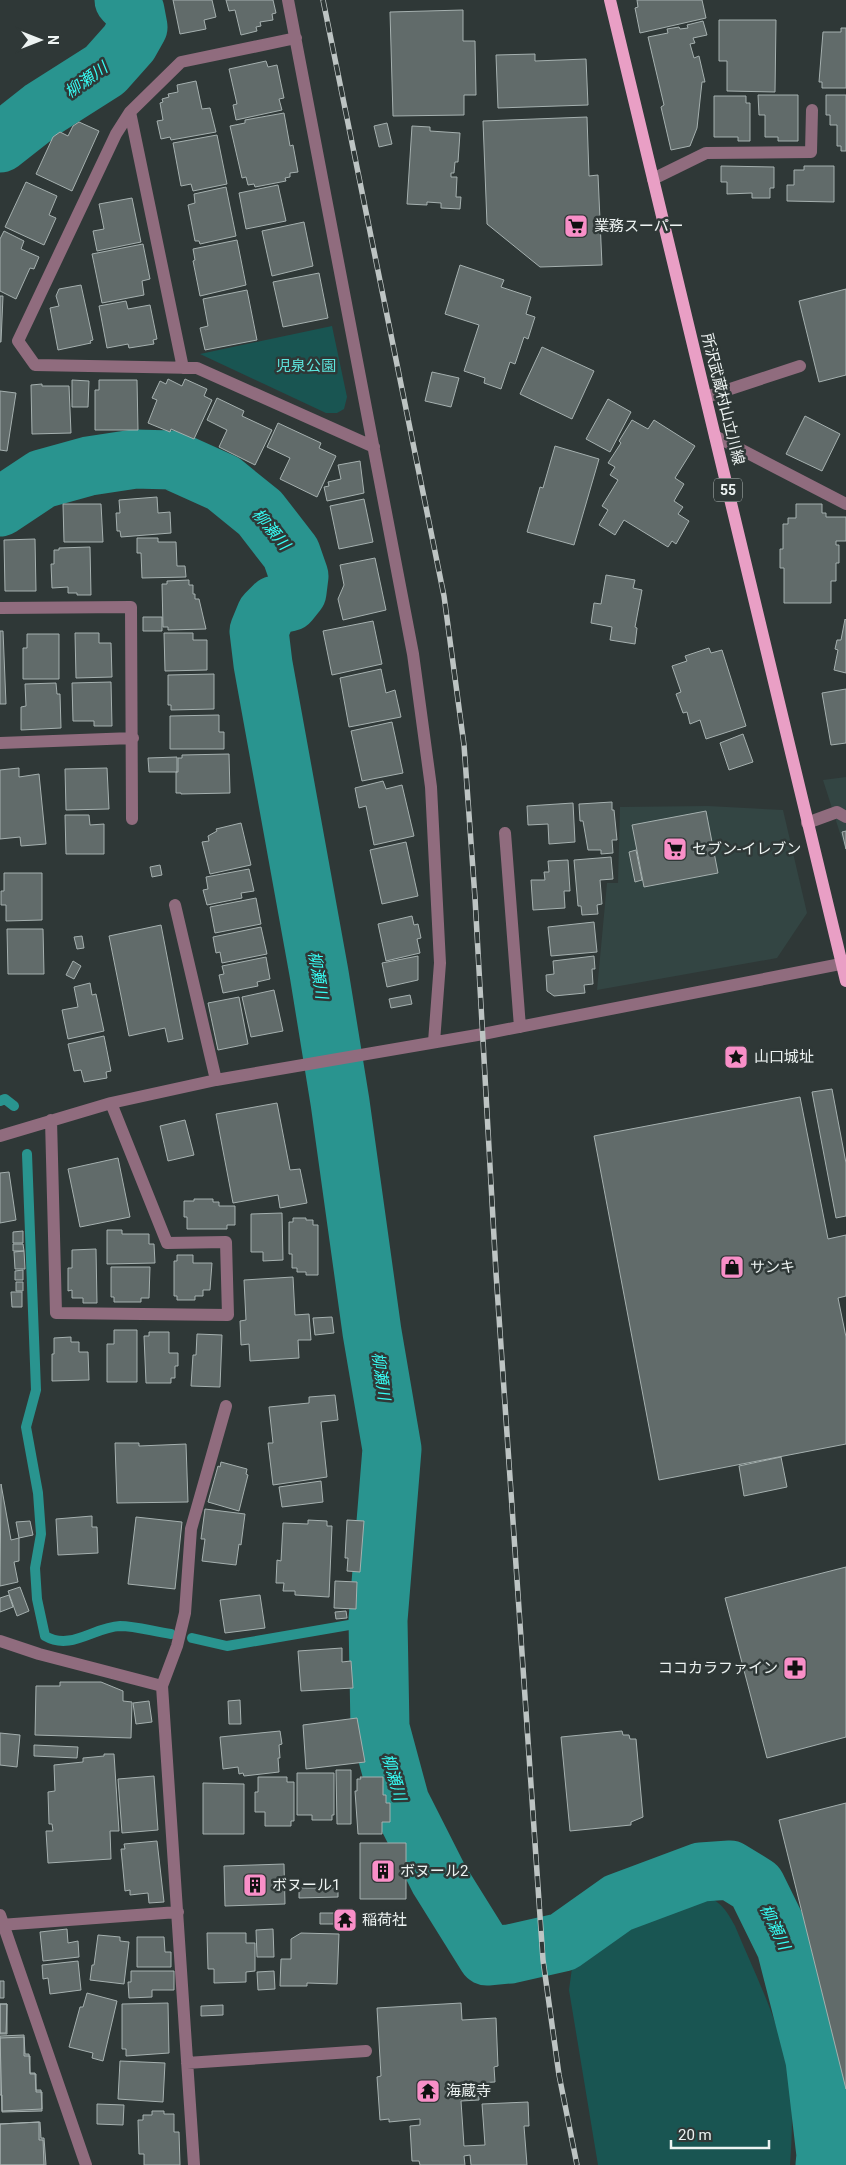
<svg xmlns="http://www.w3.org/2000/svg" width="846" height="2165" font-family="Roboto,'Noto Sans JP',sans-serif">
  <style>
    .built { fill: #334543 }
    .green { fill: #195552 }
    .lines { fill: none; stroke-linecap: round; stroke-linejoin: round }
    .stream { stroke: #29948f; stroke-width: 10 }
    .river { stroke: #29948f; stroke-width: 59 }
    .building { fill: #616b6a; stroke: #a5b0af }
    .minor { stroke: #906c7e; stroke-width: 12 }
    .major { stroke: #e99fc5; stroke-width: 12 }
    .rail-casing { stroke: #bdc4c3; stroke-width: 5.5 }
    .rail { stroke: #2f3837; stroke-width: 4; stroke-dasharray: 11; stroke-linecap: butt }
    .labels { text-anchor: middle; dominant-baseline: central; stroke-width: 5; stroke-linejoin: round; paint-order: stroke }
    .shield { fill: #2f3837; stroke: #b4bbba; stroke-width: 1 }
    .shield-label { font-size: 14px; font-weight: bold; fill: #edf3f2 }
    .poi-label { font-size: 15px; fill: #edf3f2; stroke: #2f3837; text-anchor: start }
    .park-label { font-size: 15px; fill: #5de4dc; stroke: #2f3837 }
    .street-label { font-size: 15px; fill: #edf3f2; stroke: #2f3837 }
    .water-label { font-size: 16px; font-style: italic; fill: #36fdf4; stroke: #2f3837 }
  </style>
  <rect width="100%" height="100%" fill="#2f3837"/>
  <!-- built -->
  <path class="built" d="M846 777V852L823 780Z
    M708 806 783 810 807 913 777 958 597 990 607 883H618L620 807Z"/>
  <!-- green -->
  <path class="green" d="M332 326 347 397 344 409 337 413H326L200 354Z
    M691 1894C716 1896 724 1905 735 1926 756 1977 784 2030 790 2085 793 2111 792 2138 790 2165H598L569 1990 574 1953 664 1903Z"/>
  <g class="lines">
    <!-- stream -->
    <path class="stream" d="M0 1101 5 1099 14 1106
      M27 1154 36 1390 26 1427 38 1493 41 1534 35 1568 37 1599 45 1636C71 1651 94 1627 120 1626 136 1626 155 1632 171 1634
      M192 1638 227 1646 378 1620"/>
    <!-- river -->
    <path class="river" d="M0 143 42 110 105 70 129 43 138 27 135 11 124 0
      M0 507 42 479 89 466 135 459 172 460 223 483 260 513 291 553 299 576 297 592 289 602 275 605 266 614 259 631 263 664 319 973 340 1102 372 1332 392 1449 378 1620 380 1728 400 1802 439 1879 487 1956 510 1954 563 1942 618 1903 701 1872 730 1870 756 1886 786 1947 815 2060 826 2155 825 2165"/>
  </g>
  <!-- building -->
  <path class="building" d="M173 0H212L216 17 204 20 206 29 180 34Z
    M226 0H273L276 13 272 14 273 20 260 22 261 26 256 27 257 31 241 35 235 10 229 11Z
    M637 0H702L706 18 640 33 635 8 638 7Z
    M463 10V41H475L476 95H464V115L393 116 390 12Z
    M719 20H776L775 92 727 91V61H719Z
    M703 21 707 35 693 38 695 43 690 44 694 58 699 56 705 82H702L697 128 690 146 671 150 661 107 664 105 648 37 668 33 667 29 679 27 680 29 688 28 687 25Z
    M841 28H846V88H822V82H819L823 32H841Z
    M535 54V61L586 59 588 105 498 108 496 55Z
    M266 61 268 67 277 65 284 98 279 99 282 110 236 120 233 105 237 104 229 69Z
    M196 81 202 109 210 108 216 132 171 140 170 137 161 139 157 121 163 120 160 103 163 102 162 99 169 97 168 94 178 92 177 85Z
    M758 95H798V141H778V137H765V115H759Z
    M826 95H846V151H841V146H837V125H830V115H826Z
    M714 96H746V103H750V141H738V137H714Z
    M284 113 290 146 293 145 298 172 290 173V177L285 178 286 181 255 187 254 184 248 185 246 177 242 178 230 126 245 123V120Z
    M587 117 589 176 598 175 602 265 540 267 487 224 483 121Z
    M79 122 99 131 72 191 36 174 53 137 60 132 68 136 73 126Z
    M387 123 392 144 379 147 374 126Z
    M412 126 430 127V131L460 133 458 162H455L454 173H451V177H457L456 197H461L460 209 441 208V203L427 202V205L407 204Z
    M217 135 227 184 193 191 191 184 181 186 173 143Z
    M721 166 774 167V188H770V198H752V193L727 194V182H721Z
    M804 166H834V202L787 201V185H794V170H804Z
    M26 182 57 196 49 215 56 218 44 245 5 227Z
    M278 185 286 221 246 229 239 193Z
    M226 187 236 236 200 244 199 241H195L188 205 195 203 194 194Z
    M132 198 141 242 97 251 93 231 104 229 99 204Z
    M304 222 313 266 272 276 262 231Z
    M4 231 24 241 21 249 39 257 34 269 30 268 16 299 0 291V239Z
    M237 240 246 285 200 296 193 261 195 260 193 249Z
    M143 244 150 279 142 281 144 295 102 303 92 254Z
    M460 265 504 280 501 287 531 297 526 314 535 317 528 339 524 337 515 364 510 362 501 389 484 383 485 378 464 371 479 325 445 314Z
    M319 273 328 318 283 327 273 282Z
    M81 285 93 340 90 341 91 343 58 350 50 308 59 306 56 296 59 289Z
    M846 289V375L819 382 799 301Z
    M247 290 257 340 205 350 200 328 208 326 203 299Z
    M0 296H3L1 342H0Z
    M126 301 128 309 150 305 157 339 153 340 154 344 129 348 128 344 107 348 99 306Z
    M542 347 594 371 572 419 520 394Z
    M432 372 459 378 451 407 425 401Z
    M168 379 182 386 185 379 207 389 204 396 212 400 194 439 171 429 170 432 148 423 157 400 152 398 160 381 166 384Z
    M72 380 89 381 88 407H72Z
    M99 380H137L138 430H95V390H99Z
    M42 384V386H69L71 433 32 434 31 385Z
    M0 391 16 393 7 451 0 450Z
    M217 398 244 411 242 416 272 430 255 465 219 447 227 430 207 420Z
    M608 399 631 412 610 452 586 439Z
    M805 416 840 434 822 471 786 454Z
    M632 420 648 429 654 420 695 446 675 478 684 484 674 501 683 507 678 514 689 521 676 544 672 541 668 547 624 520 615 535 599 525 608 510 602 506 618 480 610 475 615 467 608 463 621 443 619 441Z
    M278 423 321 443 319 448 336 456 317 497 280 479 290 458 267 447Z
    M555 446 599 459 574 545 527 532 540 487 543 488Z
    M360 461 364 493 327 501 324 487 329 486 328 482 341 479 338 465Z
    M157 497 158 513 170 512 171 533 121 537 120 531H117L116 513H120L119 500Z
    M364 499 373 542 339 549 330 506Z
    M63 504H101L103 542H64Z
    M796 504H822V513H826V517H846V541H836V545H839V563H836V581H831V603H784V568H780V549H783V524H788V518H796Z
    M137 538H158V542H176L177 566H185L186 577 142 578 141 553H137Z
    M35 539 36 591H5L4 540Z
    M90 547 91 595H77V593H68V587L52 588 51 564H54V550H59V548Z
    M375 558 386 610 343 620 338 599 344 585 340 565Z
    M606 575 635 580 633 588 642 590 635 627 637 628 635 644 610 640 612 627 591 623 594 603 601 604Z
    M189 580V585H193V594H195V599H199L206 629 168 630V627H163L162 584H167V581Z
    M143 617H162V631H143Z
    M845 619 846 620V673L834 670 838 650 835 649 837 640H841Z
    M373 621 382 664 332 675 323 631Z
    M0 631H3L6 704H0Z
    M75 633H99V643H111L112 677 76 678Z
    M164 633H193V640H207V670L165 671Z
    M27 634H59V679H23V648H27Z
    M709 648 711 653 722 650 746 726 706 739 700 720 690 724 687 712 683 713 676 694 681 692 672 666 687 661 685 656Z
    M381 669 386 693 395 690 401 717 349 727 340 678Z
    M214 674V709L171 710V705H168V675Z
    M111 682 112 726H94V721H73L72 683Z
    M56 683 57 694H60L61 728 21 730V707L26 706 25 684Z
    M846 689V743L831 745 822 693Z
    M219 715V732H224V749H170V716Z
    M392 722 403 773 362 781 351 731Z
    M743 734 753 762 729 770 720 743Z
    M229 754 230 793 181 794V793H176V772H178V758H182V755Z
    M177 757V772H149L148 758Z
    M19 768V777L39 774 46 844 21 846 20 837 0 839V770Z
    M107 768 109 809 66 810 65 769Z
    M383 781 386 789 402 785 414 836 374 845 366 806 359 808 355 788Z
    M612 802V810H614L617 840H612L613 853 601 854V850H588L583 821H580L579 804Z
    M573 803 575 842 549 844 548 824 528 825 527 806Z
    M706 811 718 873 644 887 632 825Z
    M65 815H89L90 825 104 824V854H66Z
    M241 823 251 865 210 874 202 842 209 841 208 836 217 831 216 829Z
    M846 831V849L842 832Z
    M406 842 418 896 382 904 370 850Z
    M636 850 642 880 635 882 629 852Z
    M611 857 613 879 600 880 602 904 597 905 598 914 582 915 581 906H578L574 860Z
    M568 860 570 891H564L565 908 533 910 531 880H545L544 872H549L548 861Z
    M160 865 162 875 152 877 150 867Z
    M249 869 254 891 241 893 242 898 207 905 203 890 208 889 206 877Z
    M4 873H42V920L6 921V905H1V891H4Z
    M256 898 261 924 215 933 210 907Z
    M412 916 414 925 418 924 421 938 417 939 420 953 386 961 378 924Z
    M594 922 597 952 551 956 548 927Z
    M161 925 183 1039 168 1042 165 1028 129 1036 109 936Z
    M261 927 267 954 222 963 220 952 216 953 213 937Z
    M7 929H43L44 974H8Z
    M82 936 84 948 77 949 74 937Z
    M418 956V980L387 987 382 963Z
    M594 956 595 969H592L593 984 584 985 585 993 554 996 547 991 546 975 554 974 553 961Z
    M266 957 270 979 257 982 258 986 223 993 219 975 224 974 222 966Z
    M73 961 81 966 74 979 66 975Z
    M90 983 92 995 96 994 104 1031 68 1039 62 1010 78 1007 74 987Z
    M274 990 283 1031 251 1037 242 997Z
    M410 995 412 1004 391 1008 389 999Z
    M239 997 248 1044 218 1050 208 1003Z
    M104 1036 111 1071 106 1072 107 1078 84 1082 81 1070 74 1071 68 1044Z
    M832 1089 846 1163V1216L836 1218 812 1092Z
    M800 1097 828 1239 846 1235V1296L838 1298 846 1337V1444L659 1480 594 1136Z
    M277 1103 290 1170 300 1169 307 1203 280 1208 278 1195 233 1203 216 1114Z
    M185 1120 194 1155 168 1161 160 1126Z
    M118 1158 130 1217 80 1227 68 1169Z
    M9 1172 16 1220 0 1223V1173Z
    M194 1199H213V1202H219V1206H235V1225H227V1229H187V1217H184V1201H194Z
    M282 1213 283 1260 263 1261V1252H251V1214Z
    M293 1218H306V1220H313V1225H318V1275H306V1272H297V1268H292V1254H289V1222H293Z
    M107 1230H122V1234H149V1244H154L155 1263 107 1264Z
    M23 1231V1243H13V1232Z
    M13 1244H23L24 1251H13Z
    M96 1249 97 1303H83V1298H72V1290L68 1291V1268H72V1250Z
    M24 1251 25 1269H15L14 1252Z
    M177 1255H193V1263H212L210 1290H203V1296H195V1300H177V1296H174V1261H177Z
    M111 1267H150L149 1298H141V1302H114V1297H111Z
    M23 1270V1280H15V1271Z
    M293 1277 295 1315 309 1314 311 1340H298L299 1358 250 1361 249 1344 241 1345 240 1321 246 1320 244 1280Z
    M16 1282H23V1291H16Z
    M11 1292H22V1307H12Z
    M332 1317 334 1333 315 1335 313 1318Z
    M114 1330H137V1382H107V1344H114Z
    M149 1332H169V1353H178V1366H175V1378H171V1383H146L144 1336H149Z
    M197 1334 222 1335 220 1387 191 1386 193 1355H196Z
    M71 1337V1342H79V1352H88L89 1380 52 1381V1354H54V1338Z
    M335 1395 338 1420 321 1422 327 1477 273 1485 268 1443H273L269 1407 309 1403V1397Z
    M115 1443H139V1446L186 1444 188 1502 117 1503Z
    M781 1457 787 1487 744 1496 739 1466Z
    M221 1462 247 1469 246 1474 248 1475 239 1511 208 1502 218 1466 220 1467Z
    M321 1481 323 1502 282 1507 279 1487Z
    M1 1484 11 1540 19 1538V1561L14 1562 18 1582 0 1586Z
    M205 1509 245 1514 241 1545 239 1544 236 1565 202 1561 205 1539H201Z
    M92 1516V1527H97L98 1553 58 1555 56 1519Z
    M136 1517 182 1522 175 1589 128 1584Z
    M308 1520 327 1521V1526H332L329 1597 295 1595V1591H283L284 1583H276L277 1560 281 1561 283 1523 308 1524Z
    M347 1520 364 1521 360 1572 347 1571 348 1558H345Z
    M30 1521 33 1535 19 1538 16 1522Z
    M846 1567V1737L767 1758 725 1598Z
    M335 1581 357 1582 356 1609 334 1608Z
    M20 1587 29 1611 17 1616 8 1591Z
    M9 1595 13 1607 0 1612V1598Z
    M260 1595 265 1628 225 1633 220 1600Z
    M346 1611 347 1618 336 1619 335 1612Z
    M342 1648V1662L351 1661 353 1688 301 1691 298 1651Z
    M60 1682H101L123 1691V1701L132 1702 131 1738 35 1735 36 1686H60Z
    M240 1700 241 1724H229L228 1701Z
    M149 1701 152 1722 136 1724 133 1703Z
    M357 1718 365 1762 306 1769 303 1725Z
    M280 1731 282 1744 279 1745 280 1758H278L279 1772 244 1776 243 1773 239 1774 238 1767 223 1769 220 1737Z
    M622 1731 623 1735H629L630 1739H636L643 1817 631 1822V1825L570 1831 561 1737Z
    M0 1733 20 1735 17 1767 0 1765Z
    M34 1745 78 1747 77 1758 34 1756Z
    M104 1754H114L119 1831H110L111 1859 48 1863 46 1831H53L52 1824H49L48 1792 55 1791 54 1765 83 1762V1758L104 1756Z
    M336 1770H351V1824H337Z
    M297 1773H334V1815H332V1820H312V1815H297Z
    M154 1776 158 1830 122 1833 118 1779Z
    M258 1777H287V1782H294V1821H291V1826H265V1812H255V1792H258Z
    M360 1777H383V1795H386V1803H390V1822H382V1834H358L355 1791H357V1779H361Z
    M203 1783 244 1784V1834H203Z
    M846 1803V2089L779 1820Z
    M157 1841 164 1902 149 1903 148 1893 130 1895V1890L125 1891 121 1849H125L124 1844Z
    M360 1843H406V1899H360Z
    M284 1864 285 1904 225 1906 224 1866Z
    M299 1888H338V1897L299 1898Z
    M320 1913H334V1924H320Z
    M341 1915H349L348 1925H341Z
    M67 1929 68 1943 78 1941 79 1957 43 1961 40 1932Z
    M273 1929 274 1957H257L256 1930Z
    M207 1933H246V1943H255V1971L246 1972V1982L214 1983V1969H208Z
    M301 1933 339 1934 337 1984 307 1983V1986H280L281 1959H291V1939Z
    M98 1935 120 1937V1941L129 1942 124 1984 90 1980 92 1965H94Z
    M137 1937H164L165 1952H171V1967H137Z
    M78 1961 81 1990 50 1994 48 1978 43 1979 42 1965Z
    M131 1971H174V1990H152V1997L129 1998 128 1982H131Z
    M274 1971 275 1989 258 1990 257 1972Z
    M0 1981H4V1998H0Z
    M87 1993 117 2001 103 2061 92 2058 93 2053 69 2047 80 2007H83Z
    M168 2003 169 2053 126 2056V2049H122V2004Z
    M461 2003 462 2020 496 2018 498 2066 494 2067 495 2082 478 2083 479 2100 461 2101 464 2146 485 2145 482 2104 528 2102 529 2126H524L527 2165H471L470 2155 464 2156 465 2165H420L419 2161H412L410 2126 420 2125V2119L389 2122V2119L380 2120 377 2077 381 2076 377 2008Z
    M0 2004H7L6 2033H0Z
    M0 2004H7V2034H0Z
    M223 2005V2015L201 2016V2006Z
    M24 2035 25 2054H29L30 2073H35L36 2090H41L42 2109 2 2111 0 2036Z
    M24 2037V2056H30V2074H36V2092H42V2111L2 2112V2095H0V2038Z
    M120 2061 165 2063 163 2102 118 2099Z
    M97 2104 124 2105 123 2125 97 2124Z
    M152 2111H164V2114H174V2132H179L180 2165H144V2154H139L138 2120H143V2115H152Z
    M39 2122V2140H43L44 2165H0V2124Z
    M40 2122 41 2138H44L46 2165H0V2124Z"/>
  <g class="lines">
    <!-- minor -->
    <path class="minor" d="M288 0 413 654 431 787 440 963 434 1042
      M296 38 181 62 130 112 116 134 18 341 35 365 197 368 374 447
      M130 112 183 368
      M653 179 706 153 811 152 812 110
      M706 397 800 366
      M715 436 846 504
      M0 608 131 607 132 819
      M0 743 133 738
      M807 823 837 812 846 817
      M505 833 520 1027
      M175 905 216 1080
      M51 1120 56 1313 228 1315 226 1242 167 1243 111 1103
      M0 1136 111 1103 216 1080 483 1034 846 963
      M0 1641 39 1654 162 1686
      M0 1915 86 2165
      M0 1925 178 1912
      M187 2063 366 2051
      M194 2165 162 1686 177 1646 185 1613 191 1529 226 1406"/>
    <!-- major -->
    <path class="major" d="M610 0 846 981"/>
    <!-- rail casing -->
    <g class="rail-casing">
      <path id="rail" d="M323 0 444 596 464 745 475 898 496 1273 543 1960 559 2075 577 2165"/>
    </g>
    <!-- rail -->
    <use href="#rail" class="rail"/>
  </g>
  <!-- icons -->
  <defs>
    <g id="supermarket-square" transform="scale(1.25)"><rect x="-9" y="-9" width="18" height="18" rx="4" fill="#f98fc8" stroke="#2f3837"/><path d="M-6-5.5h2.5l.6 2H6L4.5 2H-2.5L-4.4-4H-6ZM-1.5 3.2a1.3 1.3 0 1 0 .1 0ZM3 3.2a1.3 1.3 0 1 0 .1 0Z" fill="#111"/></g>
    <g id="sight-square" transform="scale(1.25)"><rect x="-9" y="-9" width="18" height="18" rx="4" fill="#f98fc8" stroke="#2f3837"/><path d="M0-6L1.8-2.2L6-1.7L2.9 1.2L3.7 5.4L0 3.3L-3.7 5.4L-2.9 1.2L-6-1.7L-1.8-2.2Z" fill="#111"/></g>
    <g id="shop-square" transform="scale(1.25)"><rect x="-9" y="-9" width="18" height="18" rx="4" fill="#f98fc8" stroke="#2f3837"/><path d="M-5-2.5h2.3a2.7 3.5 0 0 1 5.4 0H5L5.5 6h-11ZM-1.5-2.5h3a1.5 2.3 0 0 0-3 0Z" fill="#111"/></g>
    <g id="pharmacy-square" transform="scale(1.25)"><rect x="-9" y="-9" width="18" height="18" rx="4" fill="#f98fc8" stroke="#2f3837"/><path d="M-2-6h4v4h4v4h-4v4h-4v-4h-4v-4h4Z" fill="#111"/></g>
    <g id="building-square" transform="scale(1.25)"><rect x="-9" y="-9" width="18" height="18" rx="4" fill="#f98fc8" stroke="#2f3837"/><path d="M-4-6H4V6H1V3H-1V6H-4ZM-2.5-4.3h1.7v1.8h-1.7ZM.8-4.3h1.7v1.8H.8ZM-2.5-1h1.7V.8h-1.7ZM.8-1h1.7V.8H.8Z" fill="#111"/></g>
    <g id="temple-square" transform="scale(1.25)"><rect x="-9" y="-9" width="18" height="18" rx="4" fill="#f98fc8" stroke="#2f3837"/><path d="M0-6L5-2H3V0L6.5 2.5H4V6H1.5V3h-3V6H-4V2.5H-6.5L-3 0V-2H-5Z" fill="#111"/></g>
  </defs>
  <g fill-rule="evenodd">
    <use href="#supermarket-square" x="576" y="226"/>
    <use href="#supermarket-square" x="675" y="849"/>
    <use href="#sight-square" x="736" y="1057"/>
    <use href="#shop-square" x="732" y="1267"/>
    <use href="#pharmacy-square" x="795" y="1668"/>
    <use href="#building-square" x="383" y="1871"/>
    <use href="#building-square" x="255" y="1885"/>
    <use href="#temple-square" x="345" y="1920"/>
    <use href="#temple-square" x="428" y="2091"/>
  </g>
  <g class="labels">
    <!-- shield labels -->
    <rect class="shield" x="714" y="478.5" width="28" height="23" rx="4"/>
    <g class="shield-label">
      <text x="728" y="490">55</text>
    </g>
    <!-- poi labels -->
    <g class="poi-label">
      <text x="594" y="226">業務スーパー</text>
      <text x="692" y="849">セブン-イレブン</text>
      <text x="754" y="1057">山口城址</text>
      <text x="750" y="1267">サンキ</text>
      <text x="778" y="1668" text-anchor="end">ココカラファイン</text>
      <text x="400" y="1871">ボヌール2</text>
      <text x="272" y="1885">ボヌール1</text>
      <text x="362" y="1920">稲荷社</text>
      <text x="446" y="2091">海蔵寺</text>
    </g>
    <!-- park labels -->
    <g class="park-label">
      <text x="306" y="366">児泉公園</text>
    </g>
    <!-- street labels -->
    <g class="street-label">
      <text transform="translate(723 399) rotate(76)">所沢武蔵村山立川線</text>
    </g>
    <!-- water labels -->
    <g class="water-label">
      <text transform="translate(86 80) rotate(-36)">柳瀬川</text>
      <text transform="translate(271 529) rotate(50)">柳瀬川</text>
      <text transform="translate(318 975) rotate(80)">柳瀬川</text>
      <text transform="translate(381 1376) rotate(82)">柳瀬川</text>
      <text transform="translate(394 1777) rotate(74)">柳瀬川</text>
      <text transform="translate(775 1927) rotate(65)">柳瀬川</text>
    </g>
  </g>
  <!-- north arrow -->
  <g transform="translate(40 40) rotate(90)" stroke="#2f3837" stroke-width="4" paint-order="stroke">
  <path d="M0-4L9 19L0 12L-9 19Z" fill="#edf3f2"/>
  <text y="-8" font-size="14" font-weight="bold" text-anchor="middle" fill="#edf3f2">N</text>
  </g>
  <!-- scale -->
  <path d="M671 2140v8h98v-8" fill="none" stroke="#edf3f2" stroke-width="2.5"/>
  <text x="678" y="2140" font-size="15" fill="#edf3f2" stroke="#2f3837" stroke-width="4" paint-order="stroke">20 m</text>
</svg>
